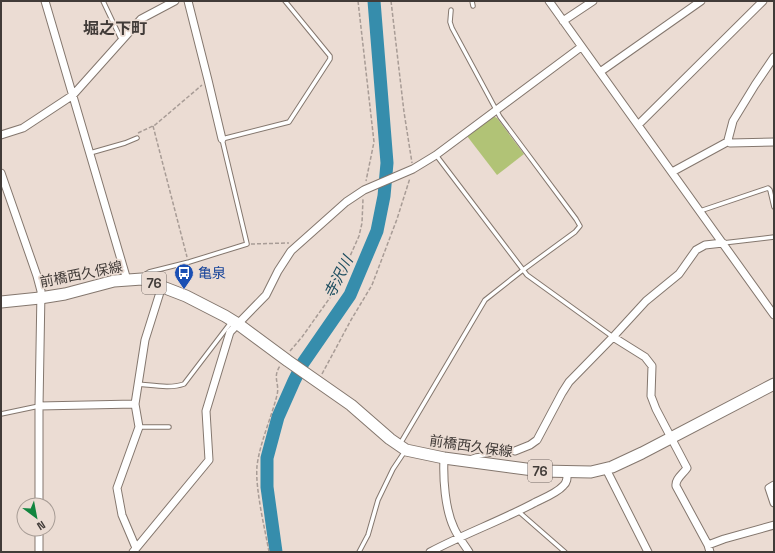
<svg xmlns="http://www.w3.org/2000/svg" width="775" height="553" font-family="'Space Grotesk','Noto Sans JP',sans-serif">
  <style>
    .green { fill: #b1c376 }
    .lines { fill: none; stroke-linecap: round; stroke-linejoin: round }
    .river { stroke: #368dac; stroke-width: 13 }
    .lane-casing { stroke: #84776e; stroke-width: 5.5 }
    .street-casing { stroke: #84776e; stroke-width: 9 }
    .primary-casing { stroke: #84776e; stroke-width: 13 }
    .path { stroke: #a89c96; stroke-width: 1.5; stroke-dasharray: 4 2; stroke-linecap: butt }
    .lane { stroke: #fff; stroke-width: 3.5 }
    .street { stroke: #fff; stroke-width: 7 }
    .primary { stroke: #fff; stroke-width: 11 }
    .labels { text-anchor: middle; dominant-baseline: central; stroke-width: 3.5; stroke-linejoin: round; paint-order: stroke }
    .shield { fill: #ebdcd3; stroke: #746b66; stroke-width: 1 }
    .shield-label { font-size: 13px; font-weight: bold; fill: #413b38 }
    .transit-label { font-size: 14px; fill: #164399; stroke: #ebdcd3; text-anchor: start }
    .street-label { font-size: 14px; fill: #413b38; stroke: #ebdcd3 }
    .water-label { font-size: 15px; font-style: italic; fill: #1d4d5f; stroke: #ebdcd3 }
    .quarter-label { font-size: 16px; font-weight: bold; fill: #413b38; stroke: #ebdcd3 }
  </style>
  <rect width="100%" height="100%" fill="#ebdcd3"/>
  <!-- green -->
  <path class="green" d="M493 116 497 118 524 154 497 175 467 136Z"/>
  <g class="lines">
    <!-- river -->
    <path class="river" d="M276 552 267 487V458L278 417 294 381 303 363 350 295 377 231 384 196 387 163 374 1"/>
    <!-- lane casing -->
    <g class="lane-casing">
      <path id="lane" d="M103 1 120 37 122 38
        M472 1 473 6
        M90 153 125 143 137 138
        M436 155 527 275 613 337
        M700 211 768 188 770 190 774 207
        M723 243 774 237
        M143 276 149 272 189 262 247 244 222 139 289 122 330 59V56L285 1
        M138 384C152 385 170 389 184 384L232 321
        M1 414 39 406
        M139 427H169
        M400 444 485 300 523 270 575 232 580 226 576 219 500 117 452 28 450 22 451 10
        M470 458 476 456 515 451
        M518 511 565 552
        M359 552 368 535 378 500 393 469 405 451"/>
    </g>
    <!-- street casing -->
    <g class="street-casing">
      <path id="street" d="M45 1 127 280
        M188 1 208 80 222 139
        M549 1 774 315
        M563 21 593 1
        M774 57 755 85 733 121 728 140 730 143 774 142
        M600 72 701 1
        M638 125 763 1
        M1 135 23 128 73 95 141 19 175 1
        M672 172 729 141
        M1 173 37 276 41 291 39 406V505
        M613 337 645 357 652 366 651 396 656 409 687 468C683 474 675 479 676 486L708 545 710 552
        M39 406 135 404
        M515 451 530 445 537 440 562 393 569 382 613 337 646 301 679 274 696 250 705 245 723 243
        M444 458C443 479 445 509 454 528 458 537 464 544 469 552
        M606 469 648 552
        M774 485 769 488 774 503
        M39 529V552
        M708 545 724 539 774 525
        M136 548 122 515 117 488 139 427 135 404 145 340 162 286
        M133 552 209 460 206 411 230 332 266 295 278 271 291 251 346 202 364 190 413 169 436 155 581 47
        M430 552C464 534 500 521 534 503 542 499 557 493 563 486 568 482 567 477 567 472"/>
    </g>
    <!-- primary casing -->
    <g class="primary-casing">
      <path id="primary" d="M1 302 40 298 65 294 114 281 142 279 186 296 225 316 238 324 288 361 351 405 390 439 406 450 444 458 541 471 591 472 612 467 642 453 774 384"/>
    </g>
    <!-- path -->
    <path class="path" d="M358 1 374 142 366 181
      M391 1 404 112 412 163
      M153 126 187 257
      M138 133 155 125 202 85
      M251 244 289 243
      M290 351 302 337 334 292 359 236 362 223 363 199
      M322 374 351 320 372 285 397 219 410 178
      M269 552C265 529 255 489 257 466 260 442 271 419 277 395 280 383 272 378 280 366"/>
    <!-- lane -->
    <use href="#lane" class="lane"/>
    <!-- street -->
    <use href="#street" class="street"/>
    <!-- primary -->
    <use href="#primary" class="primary"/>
  </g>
  <!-- icons -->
  <defs>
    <g id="bus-pin" transform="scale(1)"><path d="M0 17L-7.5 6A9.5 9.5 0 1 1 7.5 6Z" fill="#1a4fb4" stroke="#ebdcd3"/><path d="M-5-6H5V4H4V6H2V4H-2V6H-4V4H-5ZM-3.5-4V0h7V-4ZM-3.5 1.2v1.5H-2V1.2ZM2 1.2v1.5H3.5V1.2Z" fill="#fff"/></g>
  </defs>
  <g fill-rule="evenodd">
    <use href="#bus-pin" x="184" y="273"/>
  </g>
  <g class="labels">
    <!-- shield labels -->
    <g class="shield">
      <rect x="142" y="272" width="24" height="22" rx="3"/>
      <rect x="528" y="460" width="24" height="22" rx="3"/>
    </g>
    <g class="shield-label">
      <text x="154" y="283">76</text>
      <text x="540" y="471">76</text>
    </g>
    <!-- transit labels -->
    <g class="transit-label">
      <text x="198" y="273">亀泉</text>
    </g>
    <!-- street labels -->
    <g class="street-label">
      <text transform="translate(81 274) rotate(-11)">前橋西久保線</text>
      <text transform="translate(471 446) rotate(8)">前橋西久保線</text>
    </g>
    <!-- water labels -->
    <g class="water-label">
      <text transform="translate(338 277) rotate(-63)">寺沢川</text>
    </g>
    <!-- quarter labels -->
    <g class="quarter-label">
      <text x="115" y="28">堀之下町</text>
    </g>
  </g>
  <!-- border -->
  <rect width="775" height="553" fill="none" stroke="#413b38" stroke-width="4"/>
  <!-- north arrow -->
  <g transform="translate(36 517) rotate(148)"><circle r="19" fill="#ebdcd3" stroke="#a79c95"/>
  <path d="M0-3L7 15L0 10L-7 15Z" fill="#11853e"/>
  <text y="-6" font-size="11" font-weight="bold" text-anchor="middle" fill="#413b38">N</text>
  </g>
</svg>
